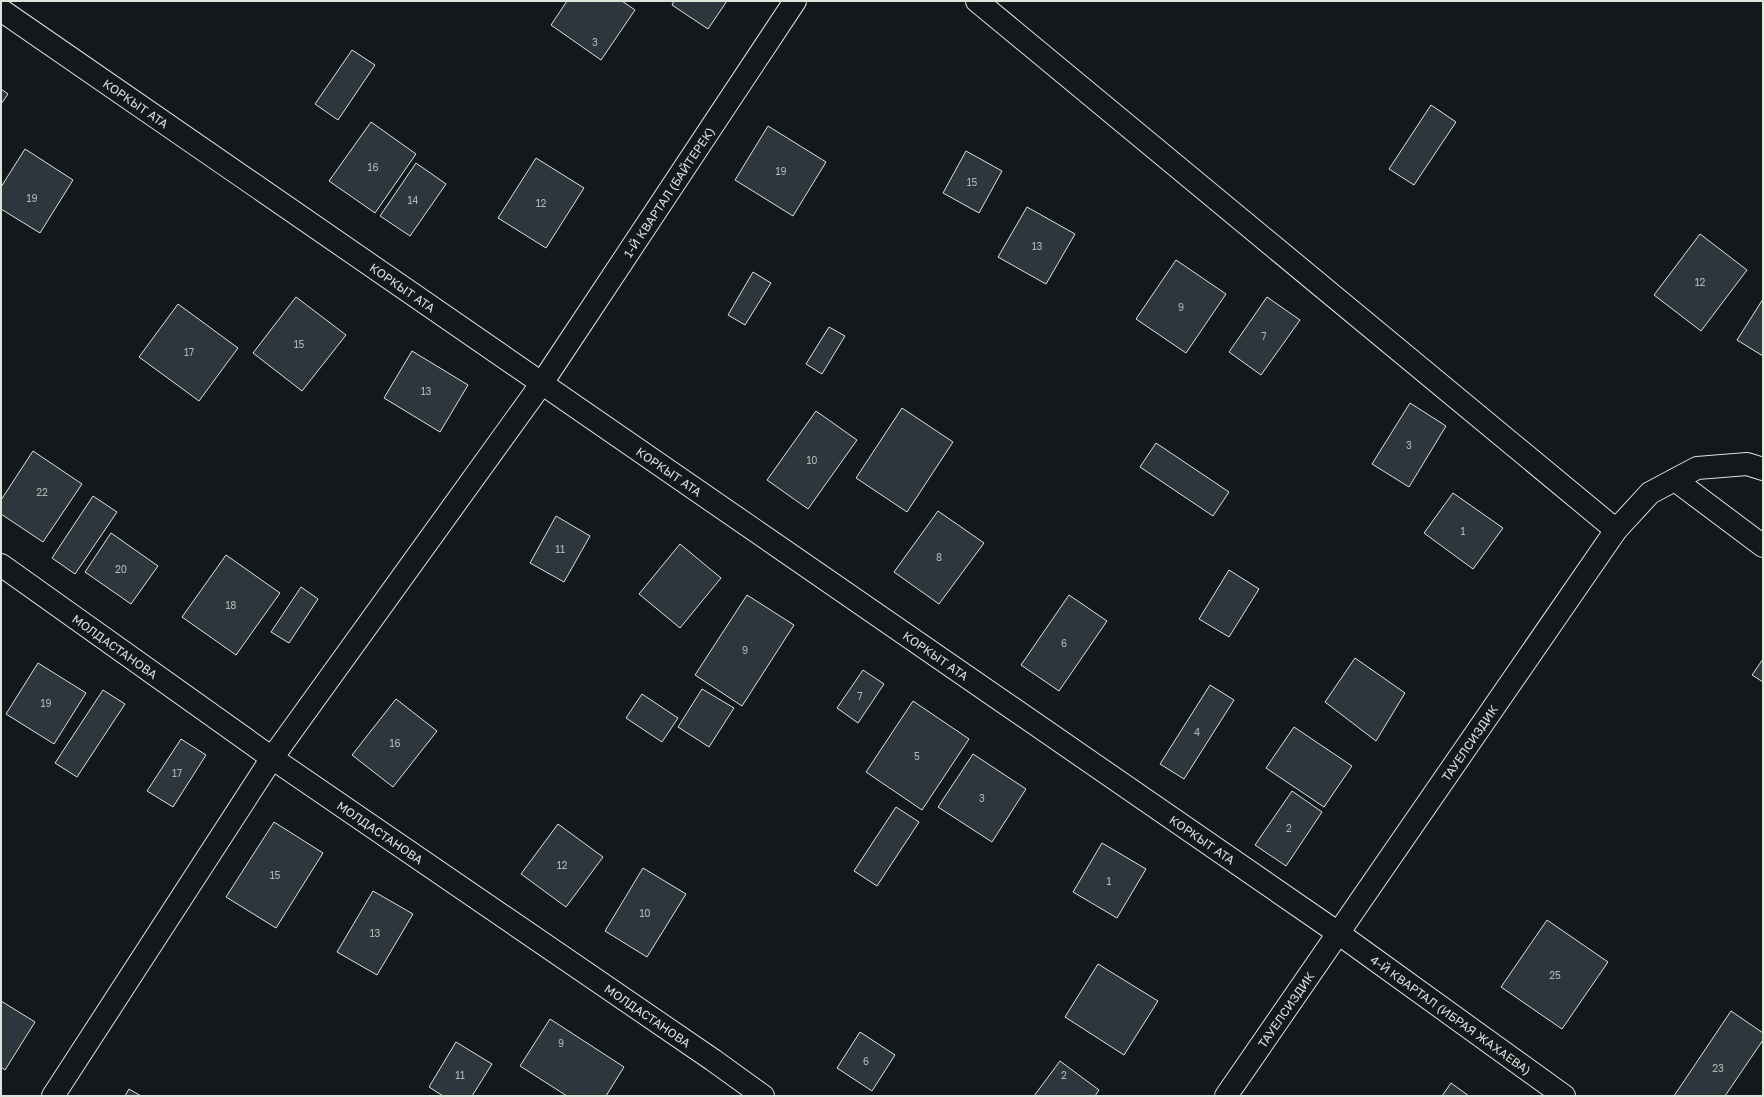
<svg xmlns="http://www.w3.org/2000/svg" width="1764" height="1097" font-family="'Golos Text',sans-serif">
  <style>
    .building { fill: #2c363c; stroke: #d8e6dc }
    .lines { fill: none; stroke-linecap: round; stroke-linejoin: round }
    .minor-casing { stroke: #d8e6dc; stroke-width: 24 }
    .minor { stroke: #14181c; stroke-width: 22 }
    .labels { text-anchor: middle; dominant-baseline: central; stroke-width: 3; stroke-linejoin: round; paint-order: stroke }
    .number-label { font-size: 10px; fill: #adbab4 }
    .street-label { font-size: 12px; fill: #d8e6dc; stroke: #14181c }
  </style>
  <rect width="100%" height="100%" fill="#14181c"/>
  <!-- building -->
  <path class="building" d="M567 1H622L635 10 601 60 551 25Z
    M674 1H727L708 29 672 5Z
    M352 50 375 65 338 120 315 104Z
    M1 89 8 94 1 104Z
    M1431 105 1456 122 1414 185 1389 169Z
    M371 122 416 154 375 213 329 181Z
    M768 126 826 162 793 216 735 180Z
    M25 149 73 180 40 233 1 209V187Z
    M966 151 1002 171 979 213 943 193Z
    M536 158 584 188 546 248 498 218Z
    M416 163 446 184 410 236 380 216Z
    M1027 207 1075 234 1046 284 998 257Z
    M1700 234 1747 270 1701 331 1654 295Z
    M1176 260 1226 294 1186 353 1136 319Z
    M753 272 771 283 745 325 728 315Z
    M296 297 346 335 302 391 253 353Z
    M1267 297 1300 320 1261 375 1229 352Z
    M1763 299V356L1737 340Z
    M178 304 238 348 199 401 139 357Z
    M829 327 845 336 822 374 806 364Z
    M412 351 468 385 440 432 384 398Z
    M1410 403 1446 426 1409 487 1372 464Z
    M902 408 953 442 907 512 856 478Z
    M816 411 857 440 808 509 767 480Z
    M1156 443 1229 492 1213 516 1140 467Z
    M33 451 82 484 43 542 1 514V500Z
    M1453 493 1503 528 1473 569 1424 533Z
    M93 496 117 512 75 574 52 558Z
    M938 511 984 543 939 604 894 572Z
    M556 516 590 536 564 582 530 563Z
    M111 533 158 566 131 604 85 572Z
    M680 544 721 578 680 628 639 594Z
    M226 555 280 593 236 655 182 617Z
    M1229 570 1259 589 1229 637 1199 619Z
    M301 587 318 599 289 643 271 632Z
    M747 595 794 625 742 706 695 675Z
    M1069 595 1107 621 1059 691 1021 665Z
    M1355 658 1405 693 1376 741 1325 702Z
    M1763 659V682L1752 675Z
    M38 663 86 693 54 744 6 714Z
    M863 670 884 684 858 723 837 708Z
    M1210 685 1234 700 1184 779 1160 764Z
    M702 689 734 708 709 747 678 727Z
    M103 690 125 704 77 777 55 763Z
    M642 694 678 718 662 742 626 718Z
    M396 699 437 731 393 787 352 755Z
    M913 701 969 739 922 810 866 772Z
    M1294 727 1352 766 1324 807 1266 768Z
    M181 739 206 755 173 807 147 791Z
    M973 754 1026 789 992 842 938 807Z
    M1292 791 1322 812 1286 866 1255 845Z
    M896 807 919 822 877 886 854 871Z
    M274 822 323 853 276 928 226 897Z
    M558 824 603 857 566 907 521 874Z
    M1102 843 1146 869 1117 918 1073 892Z
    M643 868 686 894 647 957 605 931Z
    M373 891 413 914 377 975 337 952Z
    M1547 920 1608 962 1562 1029 1501 987Z
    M1098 964 1158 1001 1124 1055 1065 1017Z
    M1 1001 35 1022 5 1070 1 1067Z
    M1731 1011 1763 1033V1040L1725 1096H1674Z
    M550 1019 624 1067 606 1096H567L520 1066Z
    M860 1032 895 1055 872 1091 837 1068Z
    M456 1042 492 1064 472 1096H443L429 1087Z
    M1060 1061 1099 1090 1095 1096H1034Z
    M1451 1083 1469 1096H1442Z
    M129 1089 141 1096H125Z"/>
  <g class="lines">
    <!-- minor casing -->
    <g class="minor-casing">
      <g id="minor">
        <path d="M977 1 1616 530"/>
        <path id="s1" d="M1 10 1338 933 1564 1096"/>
        <path d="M1675 480 1763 546"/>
        <path id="s2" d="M1 565 272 758 713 1060 763 1096"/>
        <path id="s3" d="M53 1096 272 758 542 383 795 1"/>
        <path id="s4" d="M1226 1096 1616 530 1650 493 1697 468 1747 464 1763 469"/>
      </g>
    </g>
    <!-- minor -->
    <use href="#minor" class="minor"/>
  </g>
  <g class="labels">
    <!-- number labels -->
    <g class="number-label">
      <text x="595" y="42">3</text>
      <text x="373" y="167">16</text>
      <text x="781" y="171">19</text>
      <text x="972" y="182">15</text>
      <text x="32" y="198">19</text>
      <text x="413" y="200">14</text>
      <text x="541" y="203">12</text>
      <text x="1037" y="246">13</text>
      <text x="1700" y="282">12</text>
      <text x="1181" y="307">9</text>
      <text x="1264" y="336">7</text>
      <text x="299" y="344">15</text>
      <text x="189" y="352">17</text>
      <text x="426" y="391">13</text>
      <text x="1409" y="445">3</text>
      <text x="812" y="460">10</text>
      <text x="42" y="492">22</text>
      <text x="1463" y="531">1</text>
      <text x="560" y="549">11</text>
      <text x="939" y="557">8</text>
      <text x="121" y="569">20</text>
      <text x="231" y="605">18</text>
      <text x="1064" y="643">6</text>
      <text x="745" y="650">9</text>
      <text x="860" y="696">7</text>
      <text x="46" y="703">19</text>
      <text x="1197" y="732">4</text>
      <text x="395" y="743">16</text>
      <text x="917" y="756">5</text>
      <text x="177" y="773">17</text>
      <text x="982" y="798">3</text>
      <text x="1289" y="828">2</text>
      <text x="562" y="865">12</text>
      <text x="275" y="875">15</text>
      <text x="1109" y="881">1</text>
      <text x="645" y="913">10</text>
      <text x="375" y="933">13</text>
      <text x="1555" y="975">25</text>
      <text x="561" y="1043">9</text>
      <text x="866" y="1061">6</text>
      <text x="1718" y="1068">23</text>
      <text x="460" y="1075">11</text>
      <text x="1064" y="1075">2</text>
    </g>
    <!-- street labels -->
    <g class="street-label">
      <text stroke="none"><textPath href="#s1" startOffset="164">КОРКЫТ АТА</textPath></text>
      <text stroke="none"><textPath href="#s3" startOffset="1094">1-Й КВАРТАЛ (БАЙТЕРЕК)</textPath></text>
      <text stroke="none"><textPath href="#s1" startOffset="488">КОРКЫТ АТА</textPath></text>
      <text stroke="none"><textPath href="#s1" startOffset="812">КОРКЫТ АТА</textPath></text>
      <text stroke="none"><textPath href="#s2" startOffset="140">МОЛДАСТАНОВА</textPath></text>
      <text stroke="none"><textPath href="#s1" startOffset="1136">КОРКЫТ АТА</textPath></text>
      <text stroke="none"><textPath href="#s4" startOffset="429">ТАУЕЛСИЗДИК</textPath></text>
      <text stroke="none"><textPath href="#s2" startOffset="464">МОЛДАСТАНОВА</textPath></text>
      <text stroke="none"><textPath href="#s1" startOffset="1460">КОРКЫТ АТА</textPath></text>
      <text stroke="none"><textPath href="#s4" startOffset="105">ТАУЕЛСИЗДИК</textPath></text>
      <text stroke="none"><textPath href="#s2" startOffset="788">МОЛДАСТАНОВА</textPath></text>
      <text stroke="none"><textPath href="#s1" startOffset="1764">4-Й КВАРТАЛ (ИБРАЯ ЖАХАЕВА)</textPath></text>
    </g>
  </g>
  <!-- border -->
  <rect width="1764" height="1097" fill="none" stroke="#d8e6dc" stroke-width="4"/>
</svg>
